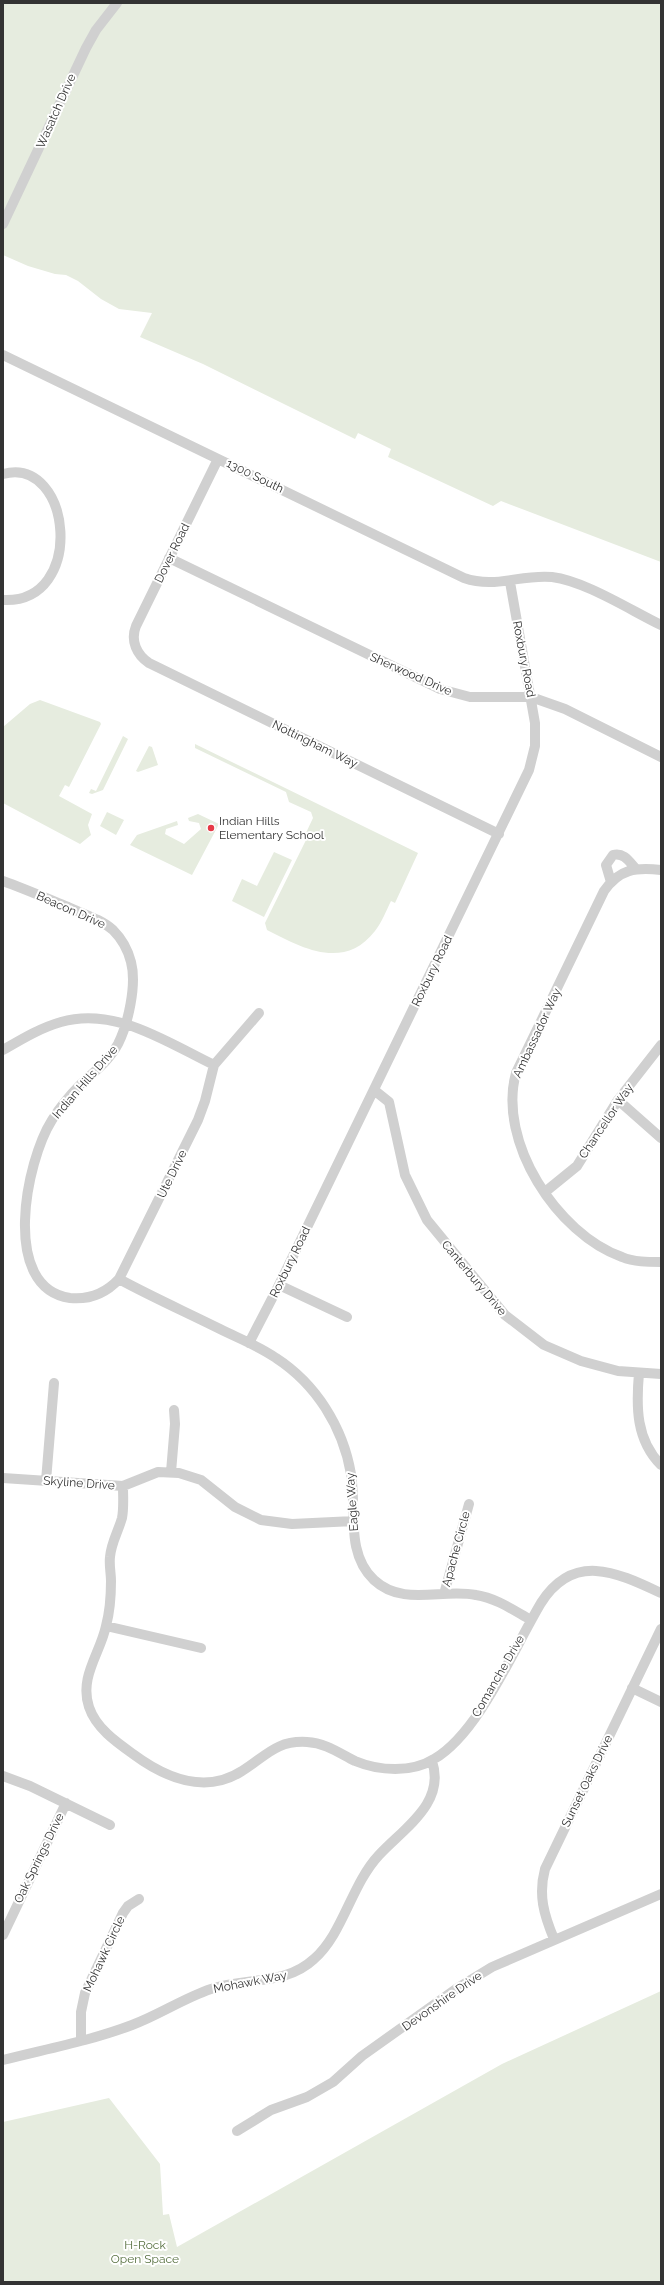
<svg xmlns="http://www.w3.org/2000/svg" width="664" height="2285" font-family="Raleway,sans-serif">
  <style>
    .green { fill: #e6ecdf }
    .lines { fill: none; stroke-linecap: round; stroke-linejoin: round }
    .minor { stroke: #d0d0d0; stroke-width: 10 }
    .poi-dot { fill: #e63946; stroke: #fff; stroke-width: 1.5 }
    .labels { text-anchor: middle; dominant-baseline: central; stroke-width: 4; stroke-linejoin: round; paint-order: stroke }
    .street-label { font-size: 12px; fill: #333; stroke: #fff }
    .poi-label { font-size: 12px; fill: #333; stroke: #fff; text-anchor: start }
    .park-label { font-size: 12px; fill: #56703f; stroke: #fff }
  </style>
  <rect width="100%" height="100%" fill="#fff"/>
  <!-- green -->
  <path class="green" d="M3 3H661V562L501 501 493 506 388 457 391 449 358 433 355 439 203 364 140 337 152 313 119 309 101 299 78 281 66 275 55 274 28 266 3 255Z
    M40 700 100 722 101 724 69 787 65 785 59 796 92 814 88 825 91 835 80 844 3 803V727L30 704Z
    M123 736 128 739 103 790 92 794 89 793 91 789 96 791Z
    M195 744 418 853 395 903 391 901C386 911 382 922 375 931 344 971 302 948 267 930L265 923 307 838 304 837 313 818 311 812 289 802 286 792 195 748Z
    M149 746 152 747 158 765 138 772 136 771Z
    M107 812 124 820 116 835 100 826Z
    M198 814 219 824 192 875 130 845 137 835 177 821 178 825 166 829 165 834 184 844 201 829 199 823 189 821 188 818Z
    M274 852 292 860 264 917 232 901 242 879 257 886Z
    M661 1991V2282H3V2122L109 2098 160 2164 163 2215 169 2214 177 2247 502 2064Z"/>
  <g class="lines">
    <!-- minor -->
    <path class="minor" d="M3 224 86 48 96 30 117 3
      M3 355 464 578C496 589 520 574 552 577 585 581 630 610 661 625
      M218 459 136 626C130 641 137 655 149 663L499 834
      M3 474C72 455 87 604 3 600
      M169 558 440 689 470 697H531L565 709 661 757
      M661 870C636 867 619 869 604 891L516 1073C497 1141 557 1234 622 1257 634 1262 648 1262 661 1262
      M3 881C25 889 46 898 68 907 83 914 101 919 113 930 122 939 128 950 131 962 137 985 128 1024 118 1044 109 1061 94 1072 81 1084 70 1095 60 1107 52 1120 26 1161 0 1288 70 1298 90 1300 106 1293 119 1279L198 1120 205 1101 214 1065 259 1013
      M611 882 606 865 613 855C623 852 629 861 635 868
      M3 1050C22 1039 40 1028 61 1022 115 1006 168 1043 214 1065
      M374 1090 389 1102 405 1175 427 1220 505 1315 544 1345 581 1361 618 1371 661 1374
      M618 1100 661 1138
      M545 1192 577 1166 618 1100 661 1045
      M119 1279C152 1297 186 1312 220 1329 238 1338 259 1346 276 1358 316 1384 343 1427 351 1474 357 1509 345 1553 374 1580 403 1607 442 1588 476 1595 496 1598 513 1610 531 1620
      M279 1285 347 1317
      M249 1343 279 1285 529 770 535 746V723L510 582
      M639 1373C636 1407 636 1440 661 1465
      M171 1472 175 1424 174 1410
      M3 1478 123 1486 158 1472 179 1473 201 1480 235 1507 261 1520 292 1524 354 1521
      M46 1481 54 1383
      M123 1486C123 1497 124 1508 122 1518 118 1532 111 1543 110 1557 109 1565 111 1573 111 1581 111 1596 110 1611 106 1626 100 1654 79 1677 89 1707 96 1728 116 1742 133 1754 164 1777 205 1795 242 1771 265 1757 276 1740 307 1742 326 1743 339 1753 355 1761 379 1771 412 1773 434 1759 479 1733 514 1648 541 1603 574 1551 618 1573 661 1593
      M444 1594 469 1504
      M106 1626 201 1648
      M632 1688 661 1702
      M3 1776 30 1786 110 1825
      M3 1935 66 1803
      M554 1939C544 1915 538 1895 545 1869L661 1629
      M81 2040V2012L85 1993 123 1913 128 1906 139 1899
      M3 2060C46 2049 90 2041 132 2025 159 2015 184 1998 211 1989 247 1977 285 1986 314 1959 343 1934 351 1885 379 1855 404 1828 446 1803 432 1761
      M237 2131 271 2110 307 2097 333 2082 362 2056 456 1989 492 1967 661 1894"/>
  </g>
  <!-- markers -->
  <circle class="poi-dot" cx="211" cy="828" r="4"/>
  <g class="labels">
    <!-- street labels -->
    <g class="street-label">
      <text transform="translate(56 111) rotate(-66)">Wasatch Drive</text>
      <text transform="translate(255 476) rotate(26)">1300 South</text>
      <text transform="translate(172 553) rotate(-64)">Dover Road</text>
      <text transform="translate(524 659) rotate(79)">Roxbury Road</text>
      <text transform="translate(411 674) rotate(24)">Sherwood Drive</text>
      <text transform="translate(315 744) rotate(26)">Nottingham Way</text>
      <text transform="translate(71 910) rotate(24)">Beacon Drive</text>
      <text transform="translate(432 971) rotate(-64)">Roxbury Road</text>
      <text transform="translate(537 1033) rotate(-65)">Ambassador Way</text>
      <text transform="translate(85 1082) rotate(-49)">Indian Hills Drive</text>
      <text transform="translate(606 1121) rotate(-56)">Chancellor Way</text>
      <text transform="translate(172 1174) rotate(-64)">Ute Drive</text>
      <text transform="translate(290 1262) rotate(-64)">Roxbury Road</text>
      <text transform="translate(474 1278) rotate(50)">Canterbury Drive</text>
      <text transform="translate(79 1483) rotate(4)">Skyline Drive</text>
      <text transform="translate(352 1502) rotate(-94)">Eagle Way</text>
      <text transform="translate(456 1549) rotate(-75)">Apache Circle</text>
      <text transform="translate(498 1676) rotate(-60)">Comanche Drive</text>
      <text transform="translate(587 1781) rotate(-64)">Sunset Oaks Drive</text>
      <text transform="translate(39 1858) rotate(-64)">Oak Springs Drive</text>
      <text transform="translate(104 1954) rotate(-65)">Mohawk Circle</text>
      <text transform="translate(250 1982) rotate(-11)">Mohawk Way</text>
      <text transform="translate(442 2001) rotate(-35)">Devonshire Drive</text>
    </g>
    <!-- poi labels -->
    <g class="poi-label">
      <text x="219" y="821">Indian Hills<tspan x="219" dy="14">Elementary School</tspan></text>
    </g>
    <!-- park labels -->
    <g class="park-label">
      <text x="145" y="2245">H-Rock<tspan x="145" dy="14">Open Space</tspan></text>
    </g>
  </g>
  <!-- border -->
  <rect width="664" height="2285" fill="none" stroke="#333333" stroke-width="8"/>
</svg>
